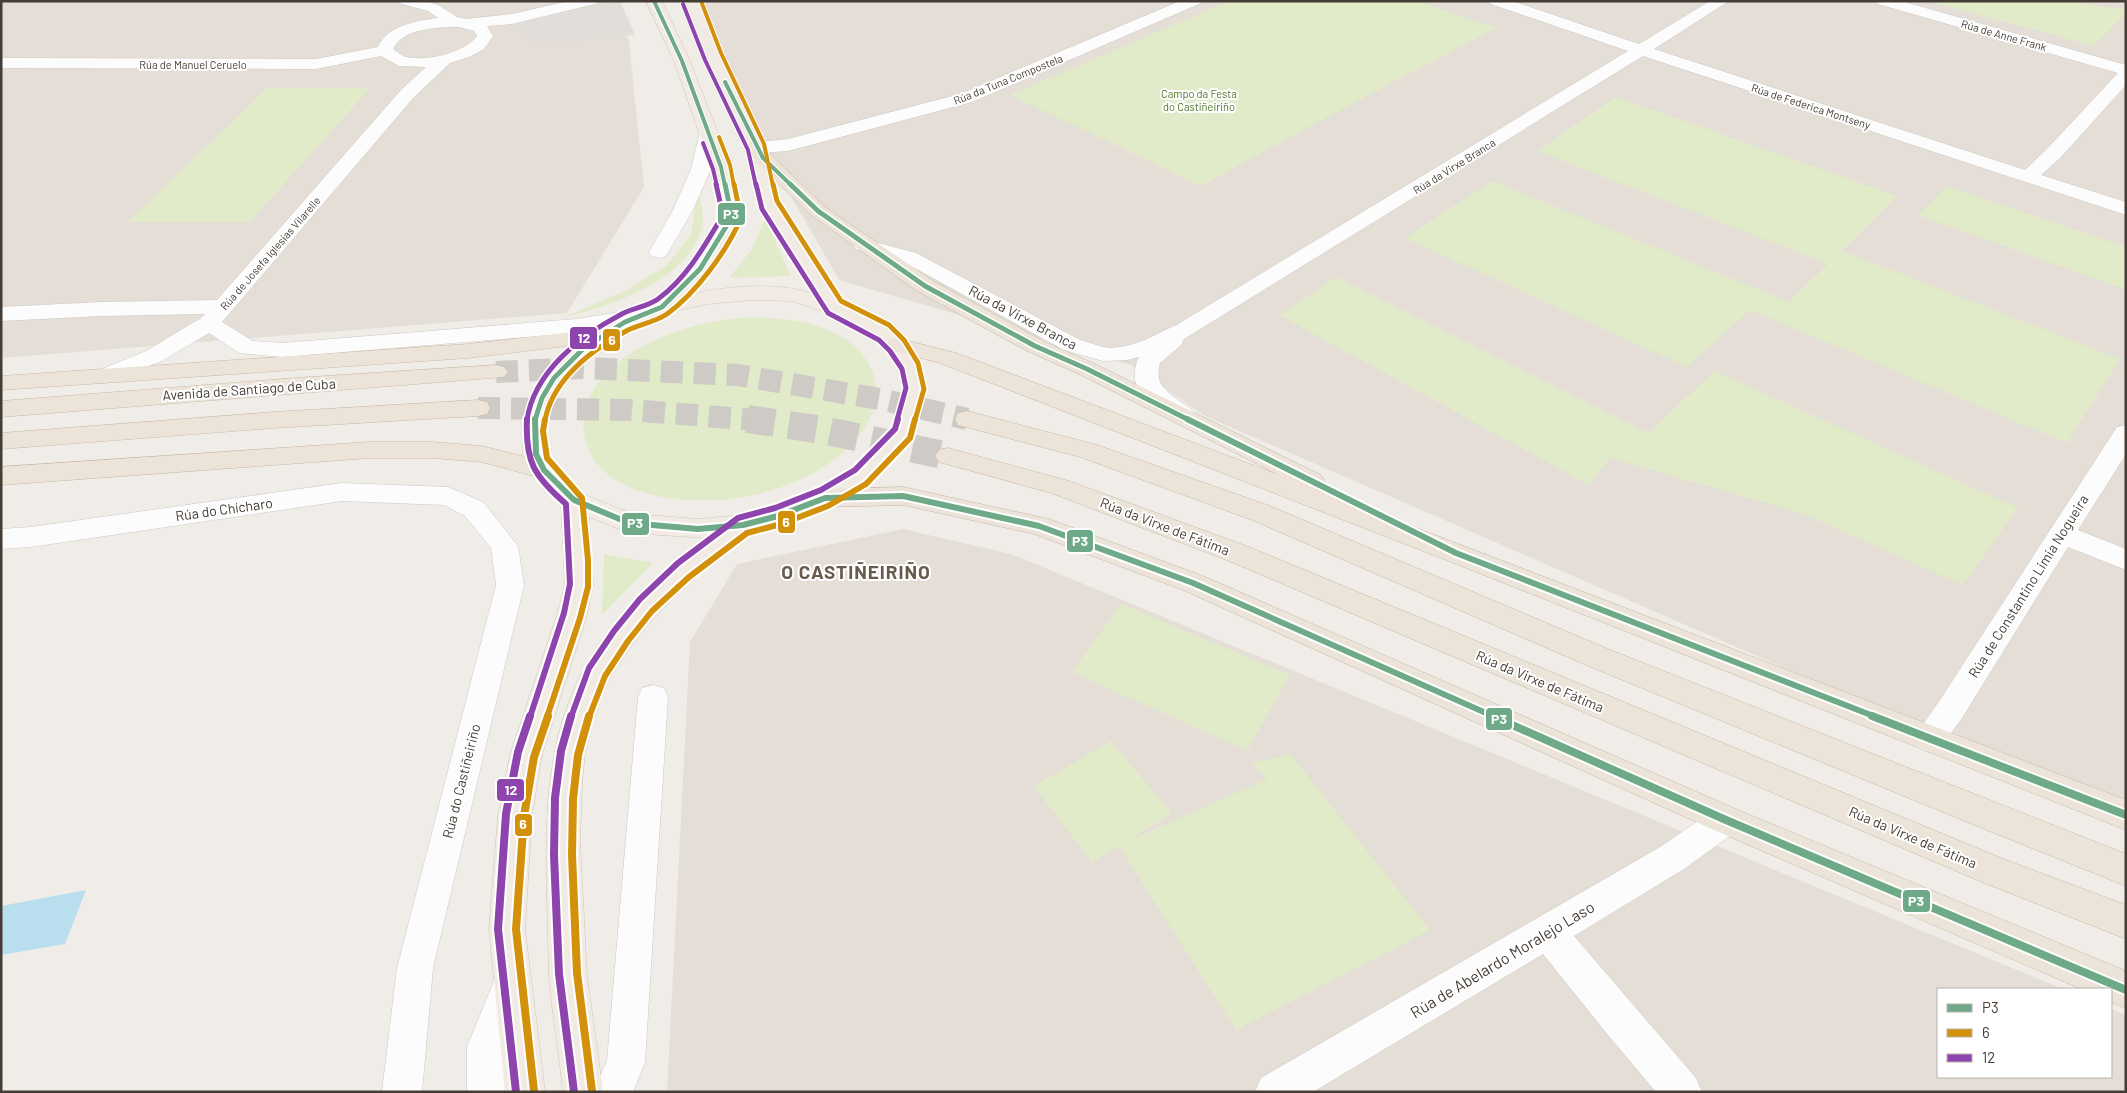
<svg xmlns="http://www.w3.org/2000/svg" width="2127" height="1093" font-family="Barlow,sans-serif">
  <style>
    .residential { fill: #e4ded6 }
    .green { fill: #e1eac9 }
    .parking { fill: #e1deda }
    .water { fill: #b9deed }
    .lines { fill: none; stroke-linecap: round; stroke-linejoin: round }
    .highway-tunnel-far1 { stroke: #cecac5; stroke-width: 22; stroke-dasharray: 22 11; stroke-linecap: butt }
    .highway-tunnel { stroke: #cecac5; stroke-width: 28; stroke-dasharray: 28 14; stroke-linecap: butt }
    .minor-casing { stroke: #ccc9c5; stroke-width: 1 }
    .major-casing { stroke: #d2c7b7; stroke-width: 1 }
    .highway-casing { stroke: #c7b7a4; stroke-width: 1 }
    .minor { fill: #fdfcfc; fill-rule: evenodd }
    .major { fill: #f1ebe3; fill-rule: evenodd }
    .highway { fill: #ece3d9; fill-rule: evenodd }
    .bus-1-far3-casing { stroke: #fff; stroke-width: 6 }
    .bus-1-far2-casing { stroke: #fff; stroke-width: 8 }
    .bus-1-far1-casing { stroke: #fff; stroke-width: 10 }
    .bus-1-casing { stroke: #fff; stroke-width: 12 }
    .bus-2-far3-casing { stroke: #fff; stroke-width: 6 }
    .bus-2-far2-casing { stroke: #fff; stroke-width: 8 }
    .bus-2-far1-casing { stroke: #fff; stroke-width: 10 }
    .bus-2-casing { stroke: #fff; stroke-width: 12 }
    .bus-3-far3-casing { stroke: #fff; stroke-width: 6 }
    .bus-3-far2-casing { stroke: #fff; stroke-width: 8 }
    .bus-3-far1-casing { stroke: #fff; stroke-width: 10 }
    .bus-3-casing { stroke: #fff; stroke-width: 12 }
    .bus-1-far3 { stroke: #6eaa87; stroke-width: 4 }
    .bus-1-far2 { stroke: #6eaa87; stroke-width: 5 }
    .bus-1-far1 { stroke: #6eaa87; stroke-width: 6 }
    .bus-1 { stroke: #6eaa87; stroke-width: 8 }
    .bus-2-far3 { stroke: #d3910b; stroke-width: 4 }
    .bus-2-far2 { stroke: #d3910b; stroke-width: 5 }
    .bus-2-far1 { stroke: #d3910b; stroke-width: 6 }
    .bus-2 { stroke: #d3910b; stroke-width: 8 }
    .bus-3-far3 { stroke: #8e44ad; stroke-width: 4 }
    .bus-3-far2 { stroke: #8e44ad; stroke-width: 5 }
    .bus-3-far1 { stroke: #8e44ad; stroke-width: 6 }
    .bus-3 { stroke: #8e44ad; stroke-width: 8 }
    .labels { text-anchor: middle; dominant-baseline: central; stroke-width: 4; stroke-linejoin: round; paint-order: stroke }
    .far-street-label { font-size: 11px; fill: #453d35; stroke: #fff }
    .far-park-label { font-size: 11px; fill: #4f7629; stroke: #fff }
    .street-label { font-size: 14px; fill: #453d35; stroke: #fff }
    .near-street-label { font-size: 16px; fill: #453d35; stroke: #fff }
    .district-label { font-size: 19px; font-weight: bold; letter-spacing: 1px; fill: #685a4d; stroke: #fff }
    .line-badge { stroke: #fff; stroke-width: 2 }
    .badge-label { font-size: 14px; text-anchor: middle; font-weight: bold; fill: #fff }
  </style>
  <rect width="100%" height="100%" fill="#f0ede9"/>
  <!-- residential -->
  <path class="residential" d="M1 1H614L629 42 644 187 567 313 1 358Z
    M680 1H2126V803L1895 716 1205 416 1131 365 839 280Z
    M903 529 1011 554 2063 989H1938V1077H2111V1009L2126 1015V1092H667L690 642 737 564Z"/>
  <!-- green -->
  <path class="green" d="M1229 1H1418L1496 28 1316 123 1201 186 1010 95Z
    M1927 1H2065L2126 10V13L2094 46Z
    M267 88H370L250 222H128Z
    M1616 97 1897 196 1842 251 2120 359 2067 443 1750 310 1687 367 1405 238 1492 181 1789 302 1828 264 1537 151Z
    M1947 186 2126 247V290L1918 215Z
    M698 189C700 201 705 217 702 228 688 281 610 306 562 318L627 290 667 265 691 235Z
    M765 219 791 276 729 278 752 249Z
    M1336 277 1648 433 1715 371 2018 508 1963 585 1801 513 1610 458 1589 485 1279 315Z
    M739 318C784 316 853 322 872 371 878 386 877 401 871 416 848 469 772 497 718 500 673 503 604 494 587 445 581 429 583 412 590 397 615 346 687 323 739 318Z
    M604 554 653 563 602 615Z
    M1121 604 1290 675 1247 751 1072 672Z
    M1111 741 1172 814 1124 843 1267 779 1252 763 1290 754 1430 930 1236 1030 1119 846 1092 863 1034 786Z"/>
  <!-- parking -->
  <path class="parking" d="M616 1H620L635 35 539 44 512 26Z"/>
  <!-- water -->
  <path class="water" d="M86 890 65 944 1 955V906Z"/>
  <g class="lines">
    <!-- highway-tunnel-far1 -->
    <path class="highway-tunnel-far1" d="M496 372 582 368 738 375 880 399 967 419
      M478 408 630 410 757 420"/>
    <!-- highway-tunnel -->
    <path class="highway-tunnel" d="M747 419 823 430 948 456"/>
    <!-- minor casing -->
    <g class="minor-casing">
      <path id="minor" d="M399 1H426L438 5 457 17 466 19 512 14 569 1H598L595 4 512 24 487 26 493 36 484 49 469 57 450 63 414 97 222 322 253 341 282 343 576 319 639 309 647 311 650 316 647 321 576 333 282 357 239 353 209 333 162 361 105 383 97 381 93 376 97 371 146 351 201 318 205 314 102 316 1 321V307L102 302 217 300 402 89 426 67 399 66 381 56 316 69 1 68V58L316 59 378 47C388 25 416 21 438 18L428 11 402 4ZM459 27 474 31 477 36C465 53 423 63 403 56 400 54 396 51 393 49 403 28 438 27 459 27Z
        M1180 1H1202L1199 4 972 102 788 151 756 153 749 151 747 147 749 143 788 139 960 94Z
        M1488 1H1512L1639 44 1710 1H1729L1654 49 2025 170 2047 149 2118 73 1878 4 1875 1H1901L2126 65V85L2061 157 2041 175 2126 202V215L1643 56 1184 339 1181 345 1160 363C1159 368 1158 375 1159 379 1162 394 1191 405 1199 418L1196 424C1190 425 1186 426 1180 424 1168 420 1137 393 1135 380 1134 373 1136 362 1139 357L1127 360 1103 361 1064 350 902 261 856 249 853 245 856 241 863 239 916 253 1080 340C1088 342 1095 345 1103 347 1129 351 1155 335 1178 324L1628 51 1491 4Z
        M709 127 715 128 718 132 711 169 693 210 666 256 659 258 652 256 649 252 673 210 691 169 700 132 703 128Z
        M2126 425V454L2078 530 2126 549V570L2068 547 1962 718 1940 748 1929 752 1918 748 1913 739 1940 700 2117 427Z
        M342 483 448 487 483 502 518 546 524 585 433 968 422 1092H382L397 968 496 585 491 548 465 516 444 505 342 501 31 547 1 549V529L31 527Z
        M653 685 664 688 668 697 645 1062 633 1092H593L607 1061 638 697 642 688Z
        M1726 805 1738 810 1743 820 1738 830 1684 869 1574 936 1696 1078 1702 1092H1656L1608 1035 1543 954 1313 1092H1255L1261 1078 1660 847 1714 810Z
        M511 966 524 971 530 984 505 1047 507 1092H467V1047L498 971Z"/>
    </g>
    <!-- major casing -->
    <g class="major-casing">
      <path id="major" d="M646 1H662L690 61 731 167 742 217 708 274 686 295C728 286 774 281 815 294L759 204 747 147 705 56 683 1H699L721 56 765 147 779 204 843 303 872 316 892 328 905 340 922 366 927 388 915 433 869 483 834 504 787 523 752 532 711 564 673 598 638 636 611 676 601 697 592 725 585 753 582 782 580 841 587 976 603 1092H563C559 1053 552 1014 549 976 548 950 548 925 547 900 545 818 545 735 588 662 618 611 661 573 707 538L629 533 589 517 593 585 587 615 542 755 532 815 525 929 545 1092H505L489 929 498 815 510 755 557 615 565 585 561 503 535 476 523 454 522 422 530 398 546 373 576 343 617 317 654 302 692 265 722 217 711 167 674 61ZM753 300 793 301 827 313 856 326 876 338 888 349 898 366 903 388 891 430 851 471 816 492 771 508 743 515 698 519 633 514 583 494 554 465 549 454 546 422 554 398 563 382 592 353 633 327 669 312 708 304Z"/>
    </g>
    <!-- highway casing -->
    <g class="highway-casing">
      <path id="highway" d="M756 141 763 143 770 154 825 207 933 281 1043 341 1095 364 1321 475 1325 481 1321 487 1315 489 2126 800V830L1446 560 940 363 889 350 885 345 889 340 897 338 956 353 1279 475 1079 374 1027 351 917 291 811 215 756 162 747 147 749 143Z
        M600 329 608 331 611 336 608 341 468 358 1 390V376L468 344Z
        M496 365 504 367 508 372 504 377 1 417V401L295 378Z
        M478 400 487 402 490 408 487 414 478 416 274 428 1 449V433L274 412Z
        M967 411 1097 445 1270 506 1608 649 2126 854V886L1984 829 1586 665 1252 520 1080 457 958 425 955 419 958 413Z
        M370 442H432L482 446 553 464 557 470 553 476 544 479 482 462 432 458H370L1 485V467Z
        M948 448 1069 481 1249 547 2006 860 2126 905V939L1982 882 1229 561 1051 493 939 462 935 456 939 450Z
        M903 487 1049 519 1203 576 1738 810 2126 971V1008L2111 1002V989H2081L1714 830 1183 590 1034 534 903 505 825 507 816 504 812 498 816 492 825 489Z"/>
    </g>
    <!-- minor -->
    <use href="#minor" class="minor"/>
    <!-- major -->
    <use href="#major" class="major"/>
    <!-- highway -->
    <use href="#highway" class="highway"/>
    <!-- bus-1-far3 casing -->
    <g class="bus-1-far3-casing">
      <path id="bus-1-far3" d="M654 1 682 61 721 167 725 186
        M725 82 763 158 792 186"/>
    </g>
    <!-- bus-1-far2 casing -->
    <g class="bus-1-far2-casing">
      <path id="bus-1-far2" d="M790 184 818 211 925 286 1035 346 1087 369 1189 420
        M535 420 542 398 554 378 584 348 625 322 662 307 700 269 732 217 725 184"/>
    </g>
    <!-- bus-1-far1 casing -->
    <g class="bus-1-far1-casing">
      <path id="bus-1-far1" d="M535 419 536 454 544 470 574 500 629 523 698 529 743 525 778 516 825 498 903 496 1039 526 1193 583 1495 717
        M1187 419 1456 553 1876 717"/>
    </g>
    <!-- bus-1 casing -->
    <g class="bus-1-casing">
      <path id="bus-1" d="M1492 716 1726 820 2126 990
        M1872 716 2126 815"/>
    </g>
    <!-- bus-2-far3 casing -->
    <g class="bus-2-far3-casing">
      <path id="bus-2-far3" d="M701 1 721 53 764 144 773 186
        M719 137 730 165 734 186"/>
    </g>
    <!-- bus-2-far2 casing -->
    <g class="bus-2-far2-casing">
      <path id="bus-2-far2" d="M773 184 777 201 841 301 889 325 904 340 918 363 924 389 915 420
        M545 420C553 379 593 349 628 330 641 324 655 322 667 314 696 293 727 251 741 218L734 184"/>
    </g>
    <!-- bus-2-far1 casing -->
    <g class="bus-2-far1-casing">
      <path id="bus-2-far1" d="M545 419 543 431 547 458 582 498 588 560V587L580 618 547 717
        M589 717 605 676 628 641 652 611 689 577 747 533 781 524 828 506 866 484 910 438 915 419"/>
    </g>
    <!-- bus-2 casing -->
    <g class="bus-2-casing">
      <path id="bus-2" d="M589 716 578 755 573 799 572 855 577 973 592 1091
        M534 1091 516 929 524 816 534 757 548 716"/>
    </g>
    <!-- bus-3-far3 casing -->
    <g class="bus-3-far3-casing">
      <path id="bus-3-far3" d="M683 4 705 60 748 150 756 186
        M703 143 713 169 717 186"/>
    </g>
    <!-- bus-3-far2 casing -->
    <g class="bus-3-far2-casing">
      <path id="bus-3-far2" d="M756 184 762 209 828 313 879 340 890 351 902 369 906 388 897 420
        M527 420C534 372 580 336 620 315 632 308 647 307 658 299 687 278 705 245 723 215L716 184"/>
    </g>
    <!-- bus-3-far1 casing -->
    <g class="bus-3-far1-casing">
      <path id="bus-3-far1" d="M527 419C525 462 534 476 566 504L570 584 564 613 530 717
        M571 717 589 668 614 631 640 599 678 563 738 518 775 508 821 490 855 470 895 429 898 419"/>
    </g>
    <!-- bus-3 casing -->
    <g class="bus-3-casing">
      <path id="bus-3" d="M571 716 561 751 555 798 554 855 559 974 574 1092
        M516 1092 498 929 506 814 518 752 530 716"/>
    </g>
    <!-- bus-1-far3 -->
    <use href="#bus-1-far3" class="bus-1-far3"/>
    <!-- bus-1-far2 -->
    <use href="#bus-1-far2" class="bus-1-far2"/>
    <!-- bus-1-far1 -->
    <use href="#bus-1-far1" class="bus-1-far1"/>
    <!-- bus-1 -->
    <use href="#bus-1" class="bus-1"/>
    <!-- bus-2-far3 -->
    <use href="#bus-2-far3" class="bus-2-far3"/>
    <!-- bus-2-far2 -->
    <use href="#bus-2-far2" class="bus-2-far2"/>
    <!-- bus-2-far1 -->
    <use href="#bus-2-far1" class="bus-2-far1"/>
    <!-- bus-2 -->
    <use href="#bus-2" class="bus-2"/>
    <!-- bus-3-far3 -->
    <use href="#bus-3-far3" class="bus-3-far3"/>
    <!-- bus-3-far2 -->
    <use href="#bus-3-far2" class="bus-3-far2"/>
    <!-- bus-3-far1 -->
    <use href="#bus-3-far1" class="bus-3-far1"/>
    <!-- bus-3 -->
    <use href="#bus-3" class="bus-3"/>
  </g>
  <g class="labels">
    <!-- far-street labels -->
    <g class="far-street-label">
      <text transform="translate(2004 35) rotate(16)">Rúa de Anne Frank</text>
      <text x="193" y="64">Rúa de Manuel Ceruelo</text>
      <text transform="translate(1008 79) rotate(-22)">Rúa da Tuna Compostela</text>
      <text transform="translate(1811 106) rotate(18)">Rúa de Federica Montseny</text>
      <text transform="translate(1454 166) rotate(-32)">Rúa da Virxe Branca</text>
      <text transform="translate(270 253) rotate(-49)">Rúa de Josefa Iglesias Vilarelle</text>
    </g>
    <!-- far-park labels -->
    <g class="far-park-label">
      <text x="1199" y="93">Campo da Festa<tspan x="1199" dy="13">do Castiñeiriño</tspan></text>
    </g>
    <!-- street labels -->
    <g class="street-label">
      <text transform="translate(1023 317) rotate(28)">Rúa da Virxe Branca</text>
      <text transform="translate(249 389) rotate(-4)">Avenida de Santiago de Cuba</text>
      <text transform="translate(224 509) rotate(-8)">Rúa do Chícharo</text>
      <text transform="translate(1165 526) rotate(21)">Rúa da Virxe de Fátima</text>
      <text transform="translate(2028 586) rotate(-58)">Rúa de Constantino Limia Nogueira</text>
      <text transform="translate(1540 681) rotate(23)">Rúa da Virxe de Fátima</text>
      <text transform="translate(461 781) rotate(-76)">Rúa do Castiñeiriño</text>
      <text transform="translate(1913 837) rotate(23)">Rúa da Virxe de Fátima</text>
    </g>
    <!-- near-street labels -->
    <g class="near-street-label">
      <text transform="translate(1502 959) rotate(-31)">Rúa de Abelardo Moralejo Laso</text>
    </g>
    <!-- district labels -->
    <g class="district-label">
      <text x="856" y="571">O CASTIÑEIRIÑO</text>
    </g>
  </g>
  <g class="line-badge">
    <rect x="717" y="202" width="29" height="24" rx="5" fill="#6eaa87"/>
    <rect x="569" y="326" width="29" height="24" rx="5" fill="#8e44ad"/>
    <rect x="602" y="328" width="19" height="24" rx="5" fill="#d3910b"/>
    <rect x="777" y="510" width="19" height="24" rx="5" fill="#d3910b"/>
    <rect x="621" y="512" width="29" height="24" rx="5" fill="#6eaa87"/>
    <rect x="1066" y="529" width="28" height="24" rx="5" fill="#6eaa87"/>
    <rect x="1485" y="707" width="28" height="24" rx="5" fill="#6eaa87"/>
    <rect x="496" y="778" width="29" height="24" rx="5" fill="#8e44ad"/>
    <rect x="514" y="813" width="19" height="24" rx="5" fill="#d3910b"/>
    <rect x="1902" y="889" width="29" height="24" rx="5" fill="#6eaa87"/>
  </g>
  <g class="badge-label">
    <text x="731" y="219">P3</text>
    <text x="584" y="343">12</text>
    <text x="612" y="345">6</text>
    <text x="786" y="527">6</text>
    <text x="635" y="528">P3</text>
    <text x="1080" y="546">P3</text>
    <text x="1499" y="724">P3</text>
    <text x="511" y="795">12</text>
    <text x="523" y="829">6</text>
    <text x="1916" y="906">P3</text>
  </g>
  <!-- border -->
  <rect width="2127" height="1093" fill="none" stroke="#453d35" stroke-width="5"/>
  <!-- legend -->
  <rect x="1937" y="988" width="175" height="90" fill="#ffffff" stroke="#b5b1ae"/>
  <rect x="1947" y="1004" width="25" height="8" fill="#6eaa87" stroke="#b5b1ae"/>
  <text x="1982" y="1013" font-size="15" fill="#453d35">P3</text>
  <rect x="1947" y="1029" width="25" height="8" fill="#d3910b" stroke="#b5b1ae"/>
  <text x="1982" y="1038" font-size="15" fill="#453d35">6</text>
  <rect x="1947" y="1054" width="25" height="8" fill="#8e44ad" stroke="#b5b1ae"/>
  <text x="1982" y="1063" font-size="15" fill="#453d35">12</text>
</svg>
